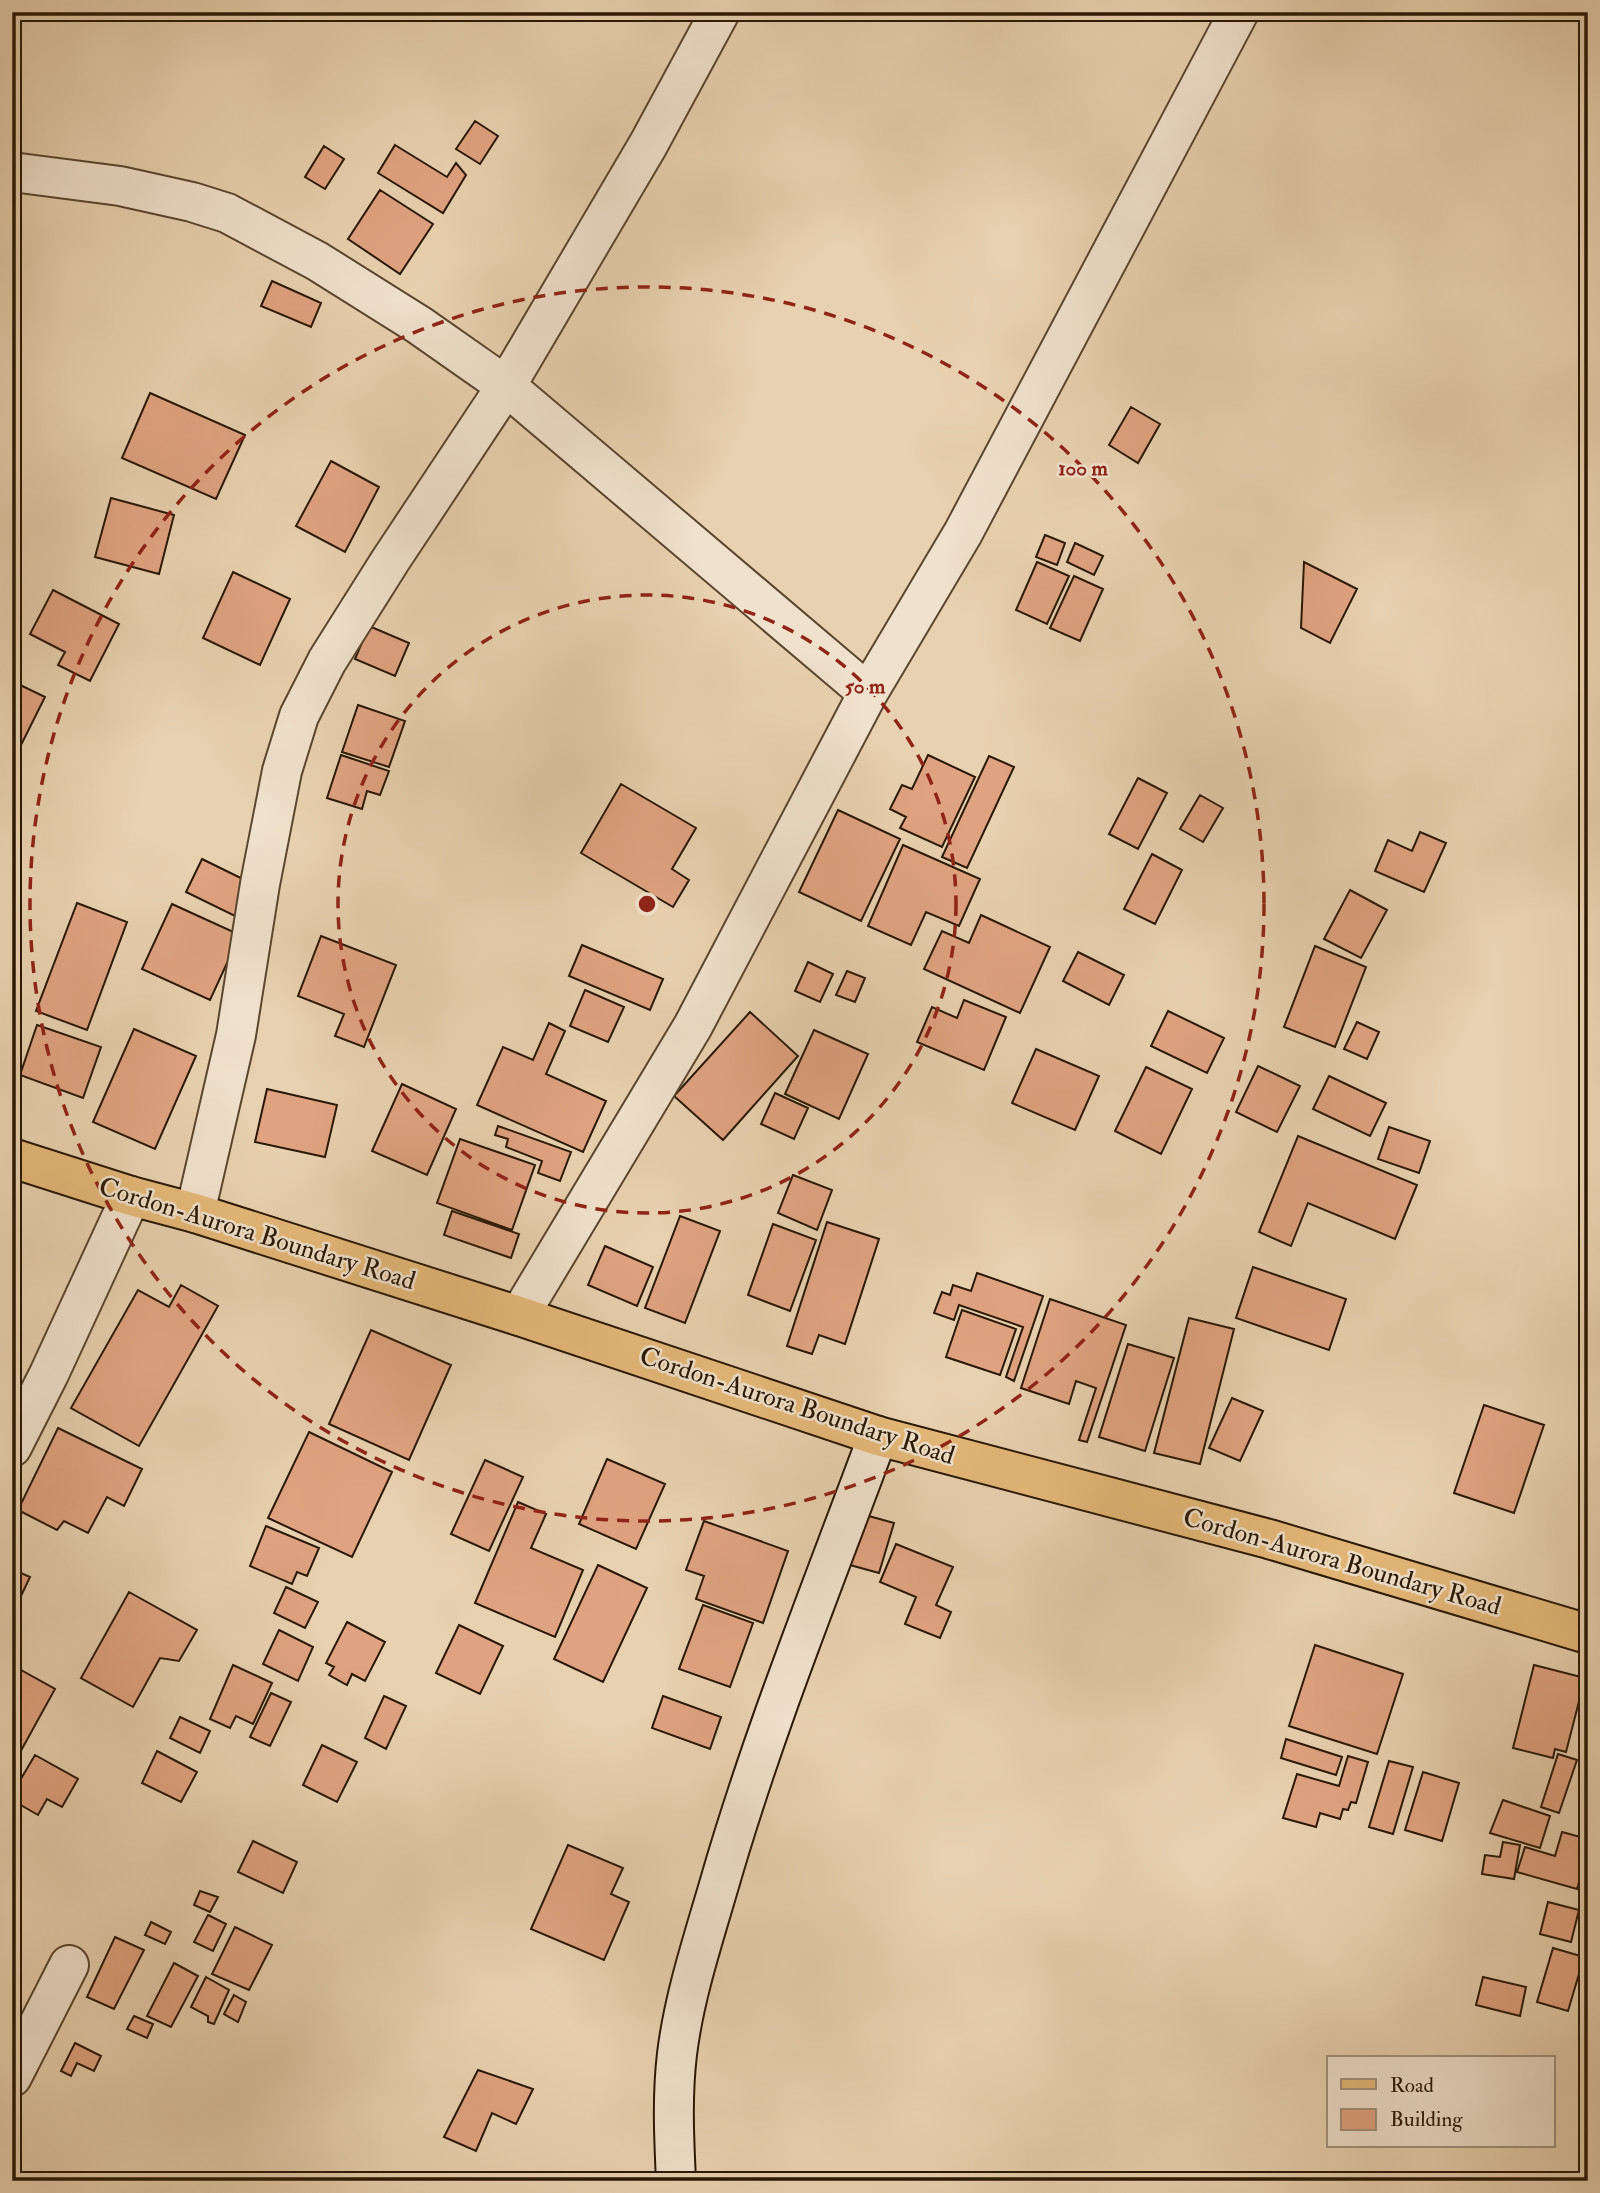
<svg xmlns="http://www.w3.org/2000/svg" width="1600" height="2193" font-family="'IM FELL Double Pica',serif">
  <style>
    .building { fill: #e0a381; stroke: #2a1804; stroke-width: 2 }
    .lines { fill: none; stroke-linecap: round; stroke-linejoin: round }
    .street-casing { stroke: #5a462f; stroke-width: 42 }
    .secondary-casing { stroke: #2a1804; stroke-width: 42 }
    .primary-casing { stroke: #2a1804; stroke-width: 42 }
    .street { stroke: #f0e1cc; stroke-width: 38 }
    .secondary { stroke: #f0e1cc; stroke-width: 38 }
    .primary { stroke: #e4b878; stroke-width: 38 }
    .ring { fill: none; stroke: #8f2418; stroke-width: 3.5; stroke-dasharray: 12 9 }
    .labels { text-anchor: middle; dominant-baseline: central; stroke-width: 5; stroke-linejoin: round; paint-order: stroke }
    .street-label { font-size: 26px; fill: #2a1804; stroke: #f0e1cc }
    .centre { fill: #8f2418; stroke: #f0e1cc; stroke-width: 3.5 }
    .ring-label { font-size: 21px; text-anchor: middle; font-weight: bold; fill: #8f2418; stroke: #f0e1cc; stroke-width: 5; stroke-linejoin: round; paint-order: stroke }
  </style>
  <rect width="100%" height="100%" fill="#e8d1b0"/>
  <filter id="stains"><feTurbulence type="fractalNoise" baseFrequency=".00286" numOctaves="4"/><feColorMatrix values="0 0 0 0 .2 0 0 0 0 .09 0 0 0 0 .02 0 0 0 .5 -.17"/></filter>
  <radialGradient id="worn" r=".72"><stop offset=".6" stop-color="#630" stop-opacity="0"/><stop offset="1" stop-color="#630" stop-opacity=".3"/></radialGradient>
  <!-- building -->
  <path class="building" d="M475 121 498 136 480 164 456 149Z
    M395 145 447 177 456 163 466 175 443 213 378 173Z
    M324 146 344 159 325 189 305 177Z
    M380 190 433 224 400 274 348 239Z
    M272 281 321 303 311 327 261 306Z
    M150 393 245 435 216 499 122 458Z
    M1131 407 1160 424 1138 463 1109 445Z
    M331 461 379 487 345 552 296 526Z
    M111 498 174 515 159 574 95 557Z
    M1045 535 1065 543 1057 565 1036 557Z
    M1075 543 1103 556 1094 575 1067 562Z
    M1037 562 1069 576 1047 624 1016 610Z
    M1304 562 1357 589 1330 643 1301 628Z
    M233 572 290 599 260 665 203 638Z
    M1074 576 1103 589 1080 641 1050 628Z
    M53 590 119 624 90 681 58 665 65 652 30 634Z
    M369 626 409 643 395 676 355 659Z
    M12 681 45 697 12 763Z
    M358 705 405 721 389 767 342 752Z
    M341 755 389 771 380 795 367 791 362 809 327 798Z
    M928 755 975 777 942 847 900 828 906 817 890 809 902 785 912 789Z
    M989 756 1014 767 967 868 942 857Z
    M1138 778 1167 793 1138 849 1109 834Z
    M621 784 696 828 672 869 689 880 673 907 581 853Z
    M1200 795 1223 808 1203 842 1180 829Z
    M838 810 900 839 861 921 799 892Z
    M1420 832 1446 843 1424 892 1375 871 1388 840 1412 851Z
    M903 845 980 879 959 926 926 912 911 945 868 926Z
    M1152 854 1182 870 1155 924 1124 909Z
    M202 859 253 884 237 917 186 892Z
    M1350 890 1387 910 1361 958 1324 939Z
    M77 903 127 922 87 1030 36 1011Z
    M172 904 240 935 210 1000 142 969Z
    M981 915 1050 947 1020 1013 924 969 942 931 969 943Z
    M321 936 396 965 364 1047 335 1036 344 1014 298 996Z
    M582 945 663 979 650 1010 569 976Z
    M1315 946 1366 967 1335 1047 1284 1027Z
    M1078 952 1124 975 1109 1005 1063 981Z
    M808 962 833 974 820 1002 795 991Z
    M847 971 865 978 855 1002 836 995Z
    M585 990 624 1007 608 1042 570 1026Z
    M964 1000 1006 1017 984 1070 917 1042 932 1007 957 1018Z
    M1168 1011 1224 1038 1207 1073 1151 1046Z
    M750 1012 798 1056 723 1140 674 1096Z
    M1357 1022 1379 1032 1367 1059 1344 1049Z
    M549 1023 565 1031 546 1074 606 1101 583 1152 477 1105 503 1047 533 1060Z
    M37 1025 101 1047 83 1098 20 1075Z
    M134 1029 196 1056 155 1149 93 1122Z
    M814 1030 868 1054 839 1119 785 1094Z
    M1036 1049 1099 1076 1075 1130 1012 1103Z
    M1258 1066 1300 1086 1277 1132 1236 1112Z
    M1146 1067 1192 1089 1161 1154 1115 1131Z
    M1329 1076 1386 1103 1370 1136 1313 1109Z
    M402 1084 456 1109 427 1175 372 1151Z
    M267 1089 337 1105 325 1157 255 1142Z
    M775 1093 808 1108 794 1139 761 1124Z
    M498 1126 571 1152 560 1181 538 1173 542 1161 506 1147 508 1139 495 1135Z
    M1389 1127 1430 1141 1419 1173 1378 1159Z
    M1298 1136 1417 1185 1395 1239 1308 1203 1291 1246 1259 1232Z
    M460 1139 535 1165 512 1230 437 1203Z
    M793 1175 832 1190 817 1230 778 1213Z
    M452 1211 519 1234 511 1258 444 1235Z
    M680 1216 720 1231 685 1323 645 1308Z
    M827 1222 879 1239 845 1344 819 1335 812 1354 787 1346Z
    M773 1224 816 1240 790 1311 748 1295Z
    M605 1246 653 1267 637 1306 588 1285Z
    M1253 1267 1346 1299 1329 1350 1236 1318Z
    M977 1273 1043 1296 1014 1381 1006 1377 1023 1327 959 1305 954 1320 934 1313 942 1292 950 1295 953 1285 971 1291Z
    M181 1285 218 1306 139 1446 71 1408 138 1290 169 1307Z
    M1050 1299 1126 1325 1087 1442 1079 1440 1096 1388 1076 1381 1069 1404 1021 1388Z
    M962 1310 1016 1329 1000 1375 946 1357Z
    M1189 1318 1234 1329 1200 1464 1154 1453Z
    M371 1330 451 1365 409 1460 329 1424Z
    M1128 1344 1174 1358 1145 1451 1099 1437Z
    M1232 1398 1263 1411 1240 1461 1209 1448Z
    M1484 1405 1544 1425 1514 1513 1454 1493Z
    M58 1428 142 1469 124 1506 107 1497 88 1533 64 1521 57 1530 18 1510Z
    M309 1432 392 1472 352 1557 268 1518Z
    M607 1459 665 1484 636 1549 579 1524Z
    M485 1460 523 1477 489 1551 451 1534Z
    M518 1502 546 1514 531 1548 583 1570 555 1637 475 1603Z
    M865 1515 894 1523 879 1573 850 1565Z
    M704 1521 788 1551 763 1623 696 1599 704 1576 686 1570Z
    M266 1526 319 1548 307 1576 297 1572 292 1584 250 1566Z
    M896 1544 953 1567 936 1605 951 1612 940 1638 905 1624 916 1597 880 1582Z
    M598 1565 647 1588 603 1682 554 1659Z
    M12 1569 30 1577 21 1596 12 1591Z
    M286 1587 318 1602 305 1628 274 1613Z
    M129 1592 197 1630 179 1661 160 1658 133 1707 81 1678Z
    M703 1605 753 1623 730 1687 679 1669Z
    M347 1622 385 1642 365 1681 352 1674 347 1685 329 1675 334 1667 326 1663Z
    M459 1625 503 1646 480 1694 436 1673Z
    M279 1630 313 1647 298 1681 263 1664Z
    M1315 1645 1403 1674 1377 1754 1289 1726Z
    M12 1665 55 1689 12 1767Z
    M233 1665 272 1683 253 1724 236 1716 230 1728 210 1719Z
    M1534 1665 1585 1678 1566 1752 1555 1749 1553 1758 1513 1748Z
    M271 1693 291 1702 270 1746 250 1737Z
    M384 1696 406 1706 386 1749 365 1738Z
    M663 1696 721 1717 710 1749 652 1728Z
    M180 1717 210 1731 200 1753 170 1738Z
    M1286 1739 1342 1757 1336 1775 1281 1758Z
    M322 1745 357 1762 337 1802 303 1785Z
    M157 1751 197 1772 181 1802 142 1783Z
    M1558 1754 1577 1760 1559 1813 1541 1807Z
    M35 1755 78 1779 62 1807 47 1799 38 1815 12 1800V1794Z
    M1348 1756 1368 1762 1356 1803 1351 1802 1348 1810 1343 1809 1340 1819 1320 1813 1316 1827 1283 1818 1297 1774 1339 1786Z
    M1389 1761 1413 1767 1393 1834 1369 1827Z
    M1423 1772 1459 1783 1442 1841 1405 1830Z
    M1503 1800 1550 1816 1540 1848 1490 1833Z
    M1562 1832 1588 1839V1852L1577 1889 1517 1872 1525 1847 1555 1856Z
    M253 1841 297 1862 283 1893 238 1872Z
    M1503 1842 1520 1845 1514 1879 1482 1874 1485 1855 1500 1857Z
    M568 1845 623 1868 611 1894 629 1902 604 1960 531 1929Z
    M200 1891 218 1897 210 1912 194 1905Z
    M1548 1902 1579 1910 1571 1942 1540 1934Z
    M208 1915 226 1924 213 1951 194 1942Z
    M151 1922 171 1932 165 1944 145 1935Z
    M235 1927 272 1945 249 1990 212 1974Z
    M115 1937 144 1950 114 2009 87 1997Z
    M1553 1948 1584 1957 1568 2011 1537 2002Z
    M174 1963 198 1976 171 2027 147 2016Z
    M206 1977 229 1990 214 2024 208 2022V2016L191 2007Z
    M1483 1977 1526 1987 1520 2016 1476 2005Z
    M234 1995 246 2002 238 2022 224 2014Z
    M134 2016 153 2024 147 2038 127 2029Z
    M75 2043 101 2056 94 2071 77 2063 71 2076 61 2071Z
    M478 2070 533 2089 516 2124 492 2113 476 2151 444 2137Z"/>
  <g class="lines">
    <!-- street casing -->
    <g class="street-casing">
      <path id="street" d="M12 172 120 186 192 202 227 213 317 261 419 325 506 386 868 693
        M195 1213 236 1035 260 884 282 771 299 716 327 661 390 561 506 386 648 145 720 12
        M519 1316 693 1026 868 693 963 533 1239 12
        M12 1447 49 1374 131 1196
        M12 2077 69 1965"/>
    </g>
    <!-- secondary casing -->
    <g class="secondary-casing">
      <path id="secondary" d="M676 2181C674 2138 672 2096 677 2054 684 1997 703 1940 719 1885 763 1732 823 1585 878 1436"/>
    </g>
    <!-- primary casing -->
    <g class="primary-casing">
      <path id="primary" d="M12 1158 131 1196 195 1213 519 1316 878 1436 1269 1539 1588 1634"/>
    </g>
    <!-- street -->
    <use href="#street" class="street"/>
    <!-- secondary -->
    <use href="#secondary" class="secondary"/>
    <!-- primary -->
    <use href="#primary" class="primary"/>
  </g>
  <!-- distance rings -->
  <g class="ring">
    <circle cx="647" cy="904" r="309"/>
    <circle cx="647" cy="904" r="617"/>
  </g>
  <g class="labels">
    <!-- street labels -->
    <g class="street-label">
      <text transform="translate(257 1234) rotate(17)">Cordon-Aurora Boundary Road</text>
      <text transform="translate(797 1406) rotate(18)">Cordon-Aurora Boundary Road</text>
      <text transform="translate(1342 1562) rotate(16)">Cordon-Aurora Boundary Road</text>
    </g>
  </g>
  <circle cx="647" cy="904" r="10" class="centre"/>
  <g class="ring-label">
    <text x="1083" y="475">100 m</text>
    <text x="865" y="693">50 m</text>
  </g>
  <!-- margin -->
  <rect width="1600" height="2193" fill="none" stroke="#e8d1b0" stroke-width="42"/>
  <rect x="14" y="14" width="1572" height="2165" fill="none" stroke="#2a1804" stroke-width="3.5"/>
  <rect x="21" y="21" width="1558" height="2151" fill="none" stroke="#2a1804" stroke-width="2"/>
  <!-- legend -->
  <rect x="1327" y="2056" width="228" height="91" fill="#f0e1cc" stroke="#a1917c" stroke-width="2"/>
  <rect x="1341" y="2079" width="35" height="10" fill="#e4b878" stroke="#a1917c" stroke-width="2"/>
  <text x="1390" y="2092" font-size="21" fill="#2a1804">Road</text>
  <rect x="1341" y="2109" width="35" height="21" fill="#e0a381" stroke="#a1917c" stroke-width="2"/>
  <text x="1390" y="2126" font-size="21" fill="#2a1804">Building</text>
  <rect width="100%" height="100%" filter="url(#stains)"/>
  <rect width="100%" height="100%" fill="url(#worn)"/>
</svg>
